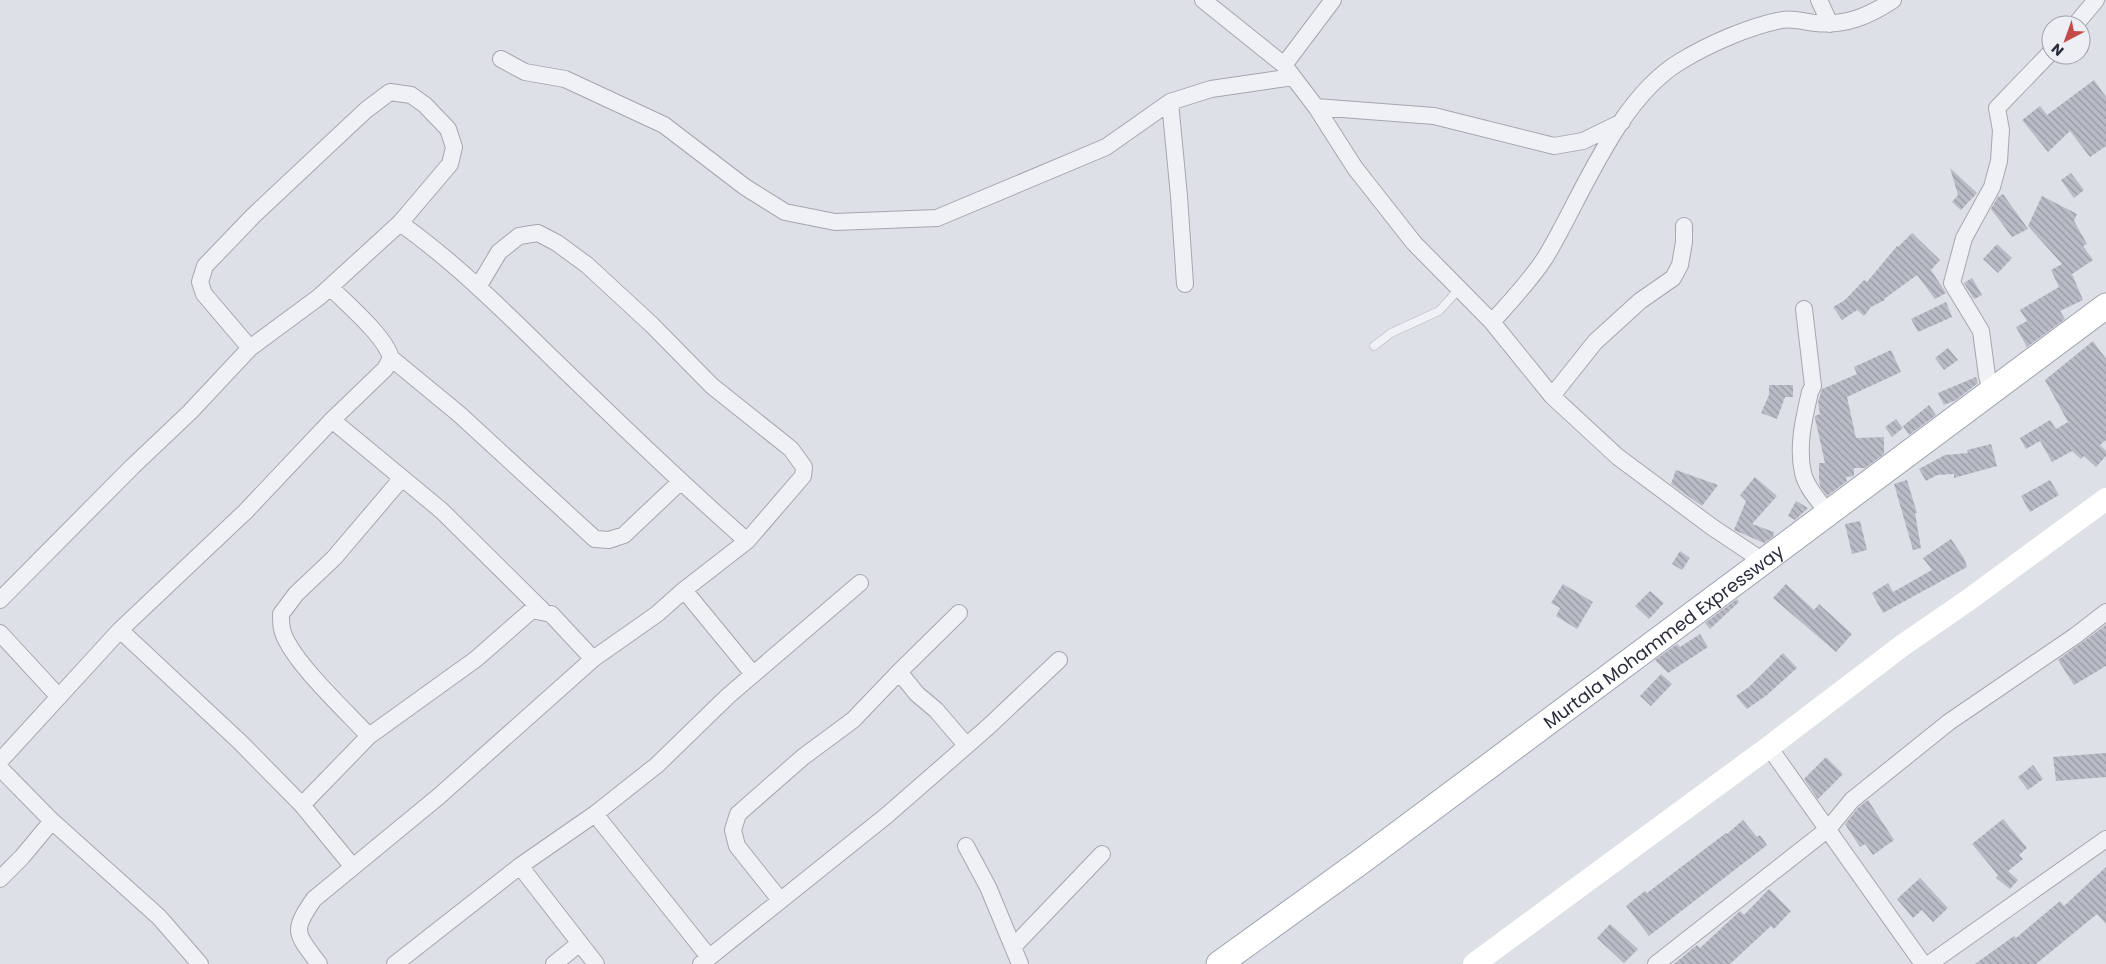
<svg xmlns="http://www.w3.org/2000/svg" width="2106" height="964" font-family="Poppins,sans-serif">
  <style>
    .building { fill: url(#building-back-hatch) }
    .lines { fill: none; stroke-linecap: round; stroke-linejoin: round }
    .lane-casing { stroke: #a4a6b1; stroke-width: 9 }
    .street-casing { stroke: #a4a6b1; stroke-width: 18 }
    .primary-casing { stroke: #9ea3b2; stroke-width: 27 }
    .lane { stroke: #f0f1f5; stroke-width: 8 }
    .street { stroke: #f0f1f5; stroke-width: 16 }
    .secondary { stroke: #fff; stroke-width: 22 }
    .primary { stroke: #fff; stroke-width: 25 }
    .labels { text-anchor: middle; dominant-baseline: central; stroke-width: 4; stroke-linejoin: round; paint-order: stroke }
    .street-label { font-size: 18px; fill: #282c3d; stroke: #edeff5 }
  </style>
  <defs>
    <pattern id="building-back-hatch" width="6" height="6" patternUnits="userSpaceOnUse" patternTransform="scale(1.25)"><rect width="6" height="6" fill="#b9bbc6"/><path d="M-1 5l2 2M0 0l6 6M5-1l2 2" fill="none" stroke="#9698a2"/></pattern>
  </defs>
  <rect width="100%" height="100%" fill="#dee0e7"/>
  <!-- building -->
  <path class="building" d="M2094 80 2106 97V146L2090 157 2070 131 2048 152 2022 120 2040 106 2047 115Z
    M1950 168 1977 193 1961 210 1952 202 1958 195Z
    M2071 173 2084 190 2074 198 2061 180Z
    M2003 194 2028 229 2012 237 1991 209 1998 197Z
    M2042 196 2077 214 2074 221 2087 244 2083 246 2093 260 2072 274 2083 300 2060 311 2065 319 2027 347 2016 327 2027 321 2020 310 2059 287 2051 270 2062 264 2028 226Z
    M1912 233 1940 260 1931 270 1946 293 1935 299 1917 275 1884 299 1885 300 1871 307 1864 316 1857 310 1842 320 1833 307 1845 300 1864 280 1867 282 1897 246 1898 247Z
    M1997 244 2012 258 1998 273 1983 259Z
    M1972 278 1982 295 1974 299 1964 283Z
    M1946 302 1952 317 1918 332 1911 319Z
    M2093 341 2106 359V440L2100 445 2106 451V456L2096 467 2084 456 2081 459 2072 451 2052 462 2040 441 2026 449 2020 438 2050 420 2056 429 2068 422 2045 380Z
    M1948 348 1958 360 1944 370 1935 358Z
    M1891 350 1901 372 1847 397 1856 438 1884 437V454L1865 468H1854V476L1846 477 1847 481 1827 496 1820 486 1819 478V463H1825L1815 418V416L1820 414 1818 402 1822 389 1857 374 1854 367Z
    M1976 377 1978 383 1956 400 1944 405 1938 393Z
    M1769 385H1793V397H1785L1777 419 1761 413 1769 395Z
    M1929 405 1936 415 1909 435 1903 426Z
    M1896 419 1903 428 1892 437 1885 427Z
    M1991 444 1997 466 1954 478V474L1937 475 1926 481 1919 469 1945 455 1968 453 1967 450Z
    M1676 470 1718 485 1702 506 1671 484Z
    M1755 477 1777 496 1752 524 1774 532 1773 537 1764 543 1734 530 1746 501 1740 495Z
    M1907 480 1917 513H1915L1921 548 1913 550 1894 484Z
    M2050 480 2059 495 2030 512 2021 496Z
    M1796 501 1808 508 1795 520 1788 516Z
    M1860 521 1867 550 1852 554 1845 524Z
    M1951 539 1964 558 1967 567 1883 613 1872 593 1888 583 1893 592 1932 570 1923 558Z
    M1680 551 1690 558 1682 570 1672 564Z
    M1563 584 1593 602 1577 629 1556 616 1560 608 1551 603Z
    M1786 584 1814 610 1819 604 1852 634 1836 652 1773 598Z
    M1650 591 1664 603 1649 619 1635 606Z
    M1737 599 1739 602 1710 629 1705 623Z
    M2106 625V666L2074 685 2058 660Z
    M1700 634 1708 647 1668 673 1655 660 1677 644 1680 647Z
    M1783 653 1797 668 1767 695 1747 709 1736 696 1750 686Z
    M1661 674 1672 684 1651 706 1640 696Z
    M2106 753V777L2056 781 2053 757Z
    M1826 757 1843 774 1818 799 1804 779Z
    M2033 765 2043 779 2028 790 2018 777Z
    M1868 800 1894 840 1873 855 1865 844 1860 847 1845 824 1859 807Z
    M2003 819 2027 848 2019 855 2023 859 2008 871 2018 880 2010 889 1996 878 1998 875 1972 844Z
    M1743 820 1757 837 1760 835 1767 845 1649 936 1626 906 1645 891 1647 893 1726 833 1727 834Z
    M2106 867V924L2097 914 2036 964H1975L2014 936 2016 938 2060 901 2064 906Z
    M1920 878 1948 908 1933 922 1922 910 1913 918 1897 899Z
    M1769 889 1791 911 1774 929 1771 926 1730 964H1674L1697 945 1700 948 1740 911 1744 915Z
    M1610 924 1638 949 1624 963 1597 938Z"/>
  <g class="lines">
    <!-- lane casing -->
    <g class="lane-casing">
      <path id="lane" d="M1374 346 1391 333 1439 311 1460 288"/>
    </g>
    <!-- street casing -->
    <g class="street-casing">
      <path id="street" d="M1203 0 1284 65 1316 107 1355 168 1414 243 1492 322 1552 396 1618 457 1712 527 1763 561
        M1819 0 1830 24
        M2075 25 2096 0
        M501 59 525 72 565 79 664 125 745 187 785 212 835 222 937 218 1106 147 1170 102 1211 89 1293 77
        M1284 65 1333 0
        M1170 102 1179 196 1185 284
        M1316 107 1434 116 1554 146 1583 141 1622 122
        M400 223C456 263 504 311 553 359 617 421 680 482 747 541
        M1804 309 1813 386 1810 392C1804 418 1797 446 1803 473 1806 487 1819 501 1828 513
        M1492 322C1510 302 1530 281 1545 258 1582 197 1617 99 1681 61 1709 44 1750 26 1782 20 1792 18 1806 22 1816 23 1845 26 1869 16 1893 0
        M391 358 459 414 595 539 609 540 624 535 680 482
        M1991 391 1987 376 1981 331 1952 283 1964 238 1992 187 1999 161 2001 130 1997 108 2051 52
        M1552 396 1595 342 1640 301 1673 278 1680 265 1684 242V226
        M332 420 442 511 542 610
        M684 590 753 674
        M0 600 132 467 190 412 250 348 319 297 400 223 450 164 454 147 448 129 425 105 411 95 390 92 366 110 253 216 205 266 200 282 204 294 250 348
        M120 630 240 742 302 805 353 867
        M0 633 59 697
        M899 672 959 613
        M369 736C348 713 288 658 282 629 281 624 281 619 281 614L296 594 334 558 402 478
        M1769 747 1923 964
        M0 761 120 630 245 512 332 420 385 369 391 358C385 336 347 304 330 287
        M0 768 52 821 159 917 200 964
        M302 805 369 736 476 659 532 610 551 614 593 659
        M595 814 709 957
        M966 846 988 887 1020 964
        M520 866 596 964
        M0 879 22 857 52 821
        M780 900 737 846 733 830 738 814 803 757 853 720 899 672 917 694 936 710 966 745
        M1013 947 1102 854
        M319 964C296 933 291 932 314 899L438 797 593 659 657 614 684 590 747 541 803 476 804 467 791 449 712 386 652 325 587 265 557 243 538 233 519 236 499 252 478 287
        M395 964 520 866 595 814 657 765 728 696 860 583
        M554 964 580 943
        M701 964 886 816 988 727 1059 660
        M1656 964 1828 829 1852 800 1949 722 2075 636 2106 612
        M1929 964 2106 839"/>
    </g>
    <!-- primary casing -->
    <g class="primary-casing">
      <g id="primary">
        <path id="s1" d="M1219 964 1363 860 2106 306"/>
      </g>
    </g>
    <!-- lane -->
    <use href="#lane" class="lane"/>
    <!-- street -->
    <use href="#street" class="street"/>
    <!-- secondary -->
    <path class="secondary" d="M1474 964 1769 747 1903 645 1967 601 2106 499"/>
    <!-- primary -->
    <use href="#primary" class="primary"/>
  </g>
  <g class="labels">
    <!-- street labels -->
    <g class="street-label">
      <text stroke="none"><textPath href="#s1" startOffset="552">Murtala Mohammed Expressway</textPath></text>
    </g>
  </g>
  <!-- north arrow -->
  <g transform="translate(2066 40) rotate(221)"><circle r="24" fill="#edeff5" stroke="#9ea1ab"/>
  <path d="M0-4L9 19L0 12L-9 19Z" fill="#c54b49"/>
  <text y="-8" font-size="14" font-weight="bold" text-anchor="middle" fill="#282c3d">N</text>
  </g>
</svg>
